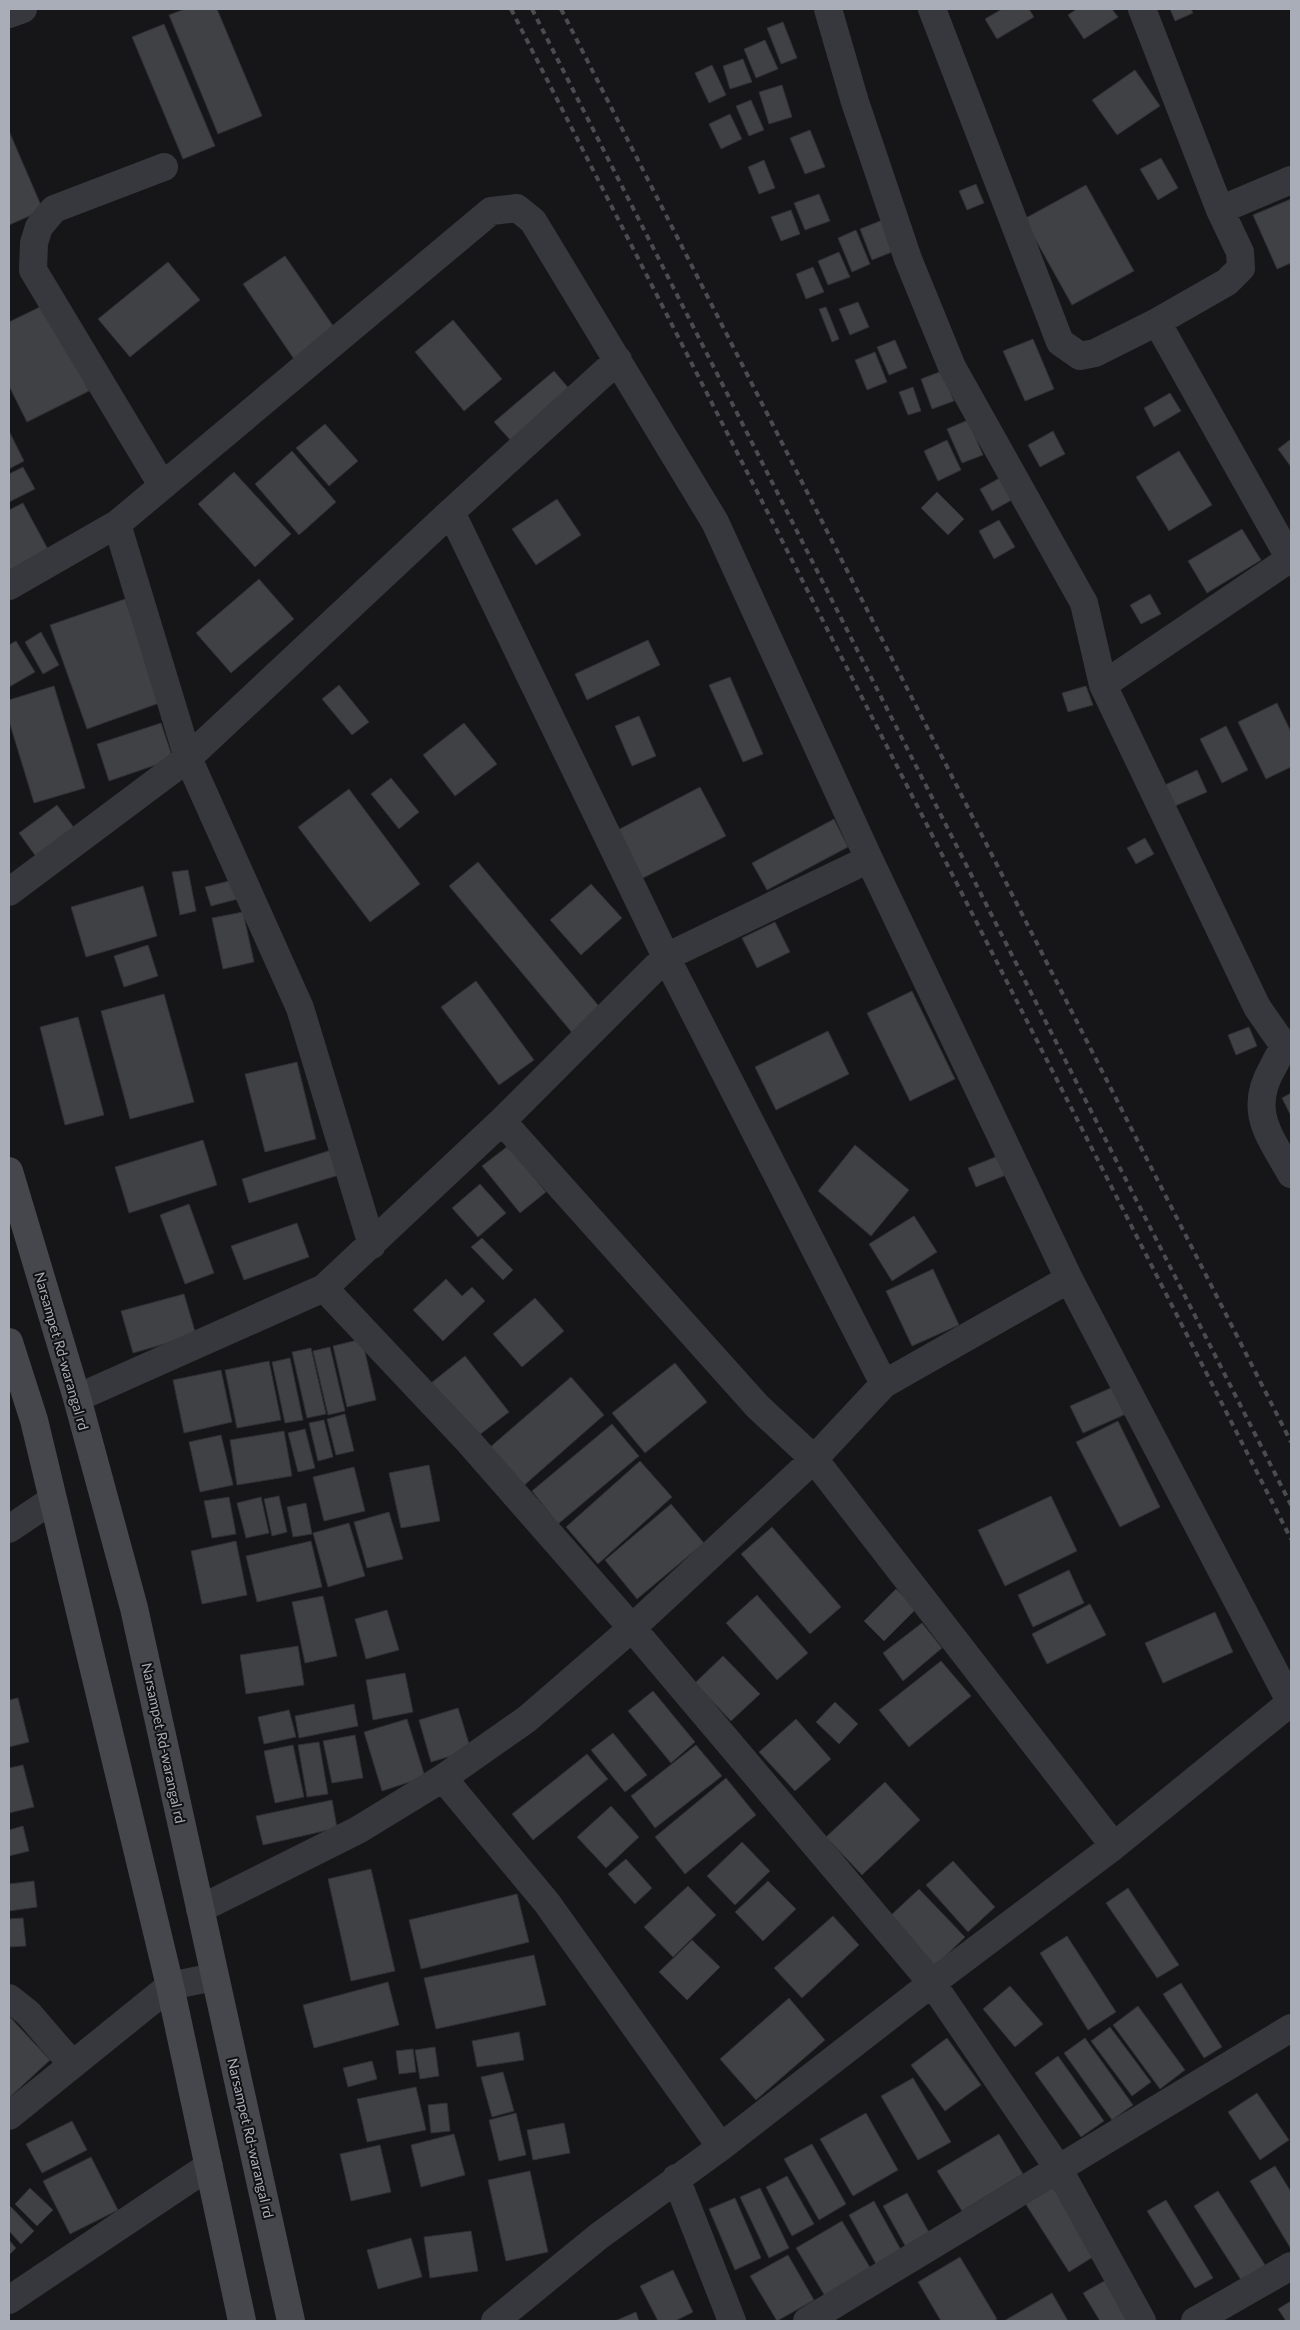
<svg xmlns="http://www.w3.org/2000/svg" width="1300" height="2330" font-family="Lato,sans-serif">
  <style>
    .building { fill: #404145; stroke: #303034 }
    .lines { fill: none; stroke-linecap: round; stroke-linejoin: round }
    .street { stroke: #37383d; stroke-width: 28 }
    .secondary { stroke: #45474d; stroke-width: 28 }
    .rail { stroke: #4a4c52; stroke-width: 4; stroke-dasharray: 6 5; stroke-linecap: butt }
    .labels { text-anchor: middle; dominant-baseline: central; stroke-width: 4; stroke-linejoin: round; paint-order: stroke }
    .street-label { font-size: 14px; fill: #a8adb8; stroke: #111113 }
  </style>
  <rect width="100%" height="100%" fill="#161618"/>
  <!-- building -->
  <path class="building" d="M185 9H217L262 116 218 134 169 15Z
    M1002 9H1029L1034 17 997 39 985 19Z
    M1077 9H1112L1118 17 1084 39 1068 15Z
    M1170 9H1191L1193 13 1175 21Z
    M783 22 797 58 781 64 767 28Z
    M164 24 215 146 183 159 132 37Z
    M765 40 778 69 756 78 744 49Z
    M743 59 752 82 730 89 723 66Z
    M712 65 726 95 709 103 695 73Z
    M1135 70 1160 106 1117 135 1092 100Z
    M782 85 792 117 769 124 759 92Z
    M751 100 764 130 749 136 736 106Z
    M730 114 742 139 721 149 709 124Z
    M810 130 825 167 805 174 790 138Z
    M9 131 43 210 9 225Z
    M1161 158 1178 188 1158 200 1140 169Z
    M764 160 775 188 759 194 748 167Z
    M976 184 984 203 967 210 959 191Z
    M1086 185 1134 271 1072 305 1024 219Z
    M819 194 830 221 805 230 794 203Z
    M1291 199V263L1277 269 1253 215Z
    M791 210 800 234 781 241 771 217Z
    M885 219 897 250 872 260 860 229Z
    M856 230 870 264 852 272 838 238Z
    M839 252 850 277 828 285 818 261Z
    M285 256 340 336 298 365 243 284Z
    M168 262 200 300 130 357 98 319Z
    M813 267 824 292 806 299 796 274Z
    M858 302 869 327 850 335 839 309Z
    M46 304 89 391 27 422 9 386V322Z
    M826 307 839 339 832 342 819 309Z
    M453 320 502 379 464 411 415 352Z
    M1033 339 1054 389 1025 401 1003 351Z
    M895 340 907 368 889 375 877 347Z
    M875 352 887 382 867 390 855 360Z
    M554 371 571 391 512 442 494 422Z
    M942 371 954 401 932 409 921 379Z
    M913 387 921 411 908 415 899 392Z
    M1170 393 1181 411 1154 427 1144 408Z
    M968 420 983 455 962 463 947 429Z
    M325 424 358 461 329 486 296 448Z
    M9 431 24 461 9 469Z
    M1053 431 1065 454 1040 467 1028 445Z
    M1291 439V467L1278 449Z
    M947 440 961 470 938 481 924 451Z
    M292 451 336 502 299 535 255 484Z
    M1179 451 1212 505 1169 531 1136 477Z
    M23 467 35 489 9 502V474Z
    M234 472 291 534 255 567 198 504Z
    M1005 475 1017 497 992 511 980 489Z
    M937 492 964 519 948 535 921 508Z
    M557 499 581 535 536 565 512 529Z
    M23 503 51 555 9 577V510Z
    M999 520 1015 547 994 559 979 531Z
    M1242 529 1261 560 1207 593 1188 561Z
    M259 579 294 619 231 673 196 633Z
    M1150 594 1161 614 1141 624 1130 605Z
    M125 599 162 702 87 729 50 625Z
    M41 632 59 665 43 674 25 642Z
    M648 640 660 665 587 700 575 674Z
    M16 641 35 672 9 687V645Z
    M730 677 763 754 743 762 709 685Z
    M339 685 369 722 352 735 322 699Z
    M54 686 85 788 34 803 9 721V700Z
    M1086 686 1093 705 1068 712 1062 693Z
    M1277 703 1291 732V767L1266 779 1238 722Z
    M639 716 656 756 632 766 615 726Z
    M161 723 173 759 109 781 97 744Z
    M464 723 497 764 455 796 423 755Z
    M1226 726 1248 770 1222 783 1200 739Z
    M1197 770 1207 792 1175 806 1165 785Z
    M391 778 419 812 399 829 371 794Z
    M700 787 726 836 641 879 616 831Z
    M349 789 420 884 370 922 298 827Z
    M57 805 75 829 37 858 19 833Z
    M834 819 848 847 767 890 752 863Z
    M1145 838 1154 854 1136 864 1127 848Z
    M478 862 603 1011 574 1035 449 886Z
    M188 870 196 911 180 915 172 872Z
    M233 880 238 899 211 906 205 887Z
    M591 884 622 918 581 955 550 920Z
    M143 886 157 936 86 957 71 907Z
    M243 912 254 962 223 969 212 918Z
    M775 922 790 952 757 968 742 938Z
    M148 945 158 976 124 987 114 956Z
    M476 981 534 1060 499 1085 441 1007Z
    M912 991 955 1079 910 1101 867 1013Z
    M164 994 194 1102 130 1119 101 1011Z
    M78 1017 104 1115 65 1125 40 1027Z
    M1249 1027 1257 1046 1236 1055 1228 1035Z
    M828 1031 849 1074 776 1110 755 1067Z
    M297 1062 316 1139 265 1152 245 1074Z
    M1291 1093V1116L1282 1098Z
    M203 1140 217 1185 129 1213 115 1167Z
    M855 1145 909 1190 871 1236 818 1191Z
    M508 1146 546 1192 520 1213 482 1166Z
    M331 1150 339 1175 249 1203 242 1179Z
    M998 1156 1006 1175 976 1187 968 1168Z
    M480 1184 506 1213 478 1237 452 1208Z
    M189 1204 214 1273 185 1284 160 1215Z
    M914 1216 937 1252 892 1281 869 1244Z
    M297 1223 309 1257 244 1280 231 1246Z
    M482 1238 513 1270 503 1280 471 1247Z
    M933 1269 959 1325 912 1346 886 1291Z
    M446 1279 462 1296 472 1287 485 1301 443 1341 413 1310Z
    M184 1294 196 1335 133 1353 121 1311Z
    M535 1298 564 1331 522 1367 493 1334Z
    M362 1339 376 1400 347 1407 333 1346Z
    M330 1347 345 1411 328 1415 313 1351Z
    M311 1348 326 1414 307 1418 292 1352Z
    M465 1356 509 1412 474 1439 431 1383Z
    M290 1358 303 1420 285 1423 272 1362Z
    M269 1361 281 1420 237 1428 225 1370Z
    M675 1363 707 1402 645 1453 612 1413Z
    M221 1370 232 1422 184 1433 173 1380Z
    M571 1377 604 1415 521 1488 488 1449Z
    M1113 1387 1126 1414 1083 1433 1070 1406Z
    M345 1414 354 1451 336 1455 327 1419Z
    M324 1420 333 1457 318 1461 309 1423Z
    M1118 1421 1160 1507 1120 1527 1076 1442Z
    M612 1424 639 1456 558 1524 532 1491Z
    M305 1429 315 1468 298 1472 288 1433Z
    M284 1431 292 1476 237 1485 230 1440Z
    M221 1435 233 1485 200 1492 189 1442Z
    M640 1461 672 1497 598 1564 566 1527Z
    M429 1465 440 1521 401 1528 389 1473Z
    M354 1467 365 1511 324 1521 313 1477Z
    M279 1496 287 1532 272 1536 264 1499Z
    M1051 1496 1077 1551 1005 1586 978 1530Z
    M229 1497 236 1534 212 1538 204 1501Z
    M261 1497 269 1533 246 1538 237 1503Z
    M306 1503 312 1534 293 1537 287 1507Z
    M671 1504 704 1543 637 1599 605 1560Z
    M389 1512 403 1559 367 1568 354 1522Z
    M349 1523 365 1576 328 1587 313 1533Z
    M772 1527 841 1607 810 1634 741 1554Z
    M236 1541 247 1595 202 1604 191 1551Z
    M311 1541 322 1587 257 1602 246 1556Z
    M1069 1570 1084 1603 1033 1627 1018 1595Z
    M896 1589 916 1609 884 1641 864 1621Z
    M757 1595 808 1653 777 1680 726 1623Z
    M323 1596 337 1656 305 1663 292 1602Z
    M1090 1604 1106 1635 1047 1664 1032 1634Z
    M387 1610 399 1650 366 1659 355 1619Z
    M1215 1612 1233 1652 1163 1683 1145 1643Z
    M922 1623 942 1648 903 1681 883 1653Z
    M298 1646 304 1685 246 1694 240 1655Z
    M723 1656 760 1694 731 1721 695 1683Z
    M941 1661 971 1696 909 1747 879 1710Z
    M405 1673 413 1712 373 1720 366 1680Z
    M653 1691 695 1742 671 1763 628 1711Z
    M18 1698 29 1742 9 1747V1700Z
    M835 1702 858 1724 839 1744 816 1722Z
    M354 1704 358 1726 299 1738 295 1716Z
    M458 1708 471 1750 431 1762 419 1720Z
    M289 1710 296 1737 264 1744 258 1717Z
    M407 1719 425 1777 382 1791 364 1732Z
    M796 1719 831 1759 795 1791 759 1752Z
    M613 1733 647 1775 625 1792 591 1750Z
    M355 1735 363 1778 332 1783 323 1741Z
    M319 1742 328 1794 307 1797 298 1745Z
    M293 1745 304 1797 275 1803 264 1751Z
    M696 1745 722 1776 655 1828 631 1796Z
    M587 1754 608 1779 533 1840 512 1814Z
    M23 1765 34 1807 9 1813V1768Z
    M726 1778 756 1815 685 1874 655 1837Z
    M885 1782 920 1820 862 1875 826 1837Z
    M332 1800 337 1828 263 1845 256 1816Z
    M611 1806 639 1837 606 1868 577 1837Z
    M23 1826 29 1851 9 1856V1830Z
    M742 1842 770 1871 735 1905 707 1876Z
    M626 1859 652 1888 635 1904 608 1874Z
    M953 1861 995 1907 968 1932 926 1885Z
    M371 1869 395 1971 351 1981 328 1879Z
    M34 1881 37 1907 9 1911V1884Z
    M768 1881 796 1909 763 1941 735 1912Z
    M688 1886 716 1915 673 1957 644 1927Z
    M1128 1888 1179 1965 1157 1978 1106 1903Z
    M919 1889 965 1937 934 1967 888 1918Z
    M517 1894 529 1942 421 1969 409 1920Z
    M833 1916 859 1945 802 1998 774 1968Z
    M23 1918 26 1946 9 1947V1919Z
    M1067 1936 1116 2012 1088 2030 1040 1953Z
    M692 1940 720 1967 687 2000 659 1972Z
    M534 1955 546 2005 436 2029 424 1978Z
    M388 1982 399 2025 314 2048 303 2005Z
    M1181 1983 1222 2047 1204 2058 1163 1994Z
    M1010 1986 1043 2024 1015 2047 983 2009Z
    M789 1998 825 2040 756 2100 720 2059Z
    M1138 2006 1185 2070 1160 2089 1113 2025Z
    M9 2016 50 2060 9 2098Z
    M1110 2027 1151 2082 1132 2096 1091 2041Z
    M519 2032 524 2060 477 2067 472 2041Z
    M947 2038 981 2085 945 2111 911 2065Z
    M1085 2038 1133 2105 1112 2120 1064 2053Z
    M435 2047 439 2076 420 2079 415 2050Z
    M413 2049 416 2072 399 2074 396 2051Z
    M1058 2056 1104 2121 1081 2137 1035 2073Z
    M372 2061 377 2079 348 2087 343 2068Z
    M503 2072 514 2111 492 2117 481 2077Z
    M913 2078 951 2142 918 2160 881 2096Z
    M416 2087 426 2130 367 2142 357 2099Z
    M1257 2093 1289 2140 1260 2160 1228 2112Z
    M447 2103 450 2131 431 2133 428 2105Z
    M516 2113 526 2155 499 2161 489 2120Z
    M866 2113 898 2170 853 2196 820 2139Z
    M72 2121 87 2150 42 2173 26 2144Z
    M564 2123 570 2153 533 2160 527 2130Z
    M454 2134 465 2175 421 2187 411 2145Z
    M999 2134 1023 2174 962 2211 937 2171Z
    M812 2144 846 2204 819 2220 784 2159Z
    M380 2145 391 2192 351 2201 340 2154Z
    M91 2157 118 2210 70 2234 43 2181Z
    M1275 2166 1291 2192V2249L1250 2181Z
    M530 2171 548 2252 506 2261 488 2180Z
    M787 2176 814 2224 792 2236 766 2187Z
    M1052 2186 1096 2255 1069 2272 1025 2203Z
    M30 2188 53 2210 37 2226 15 2204Z
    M760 2188 789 2248 769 2258 740 2197Z
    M1218 2191 1267 2268 1243 2283 1194 2206Z
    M907 2193 931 2236 907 2249 883 2206Z
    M735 2198 761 2258 735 2270 709 2209Z
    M1166 2200 1213 2278 1195 2288 1147 2211Z
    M874 2201 901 2250 876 2264 849 2215Z
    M10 2206 34 2231 21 2244 9 2231Z
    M842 2221 871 2269 825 2296 796 2248Z
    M471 2231 478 2271 430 2278 424 2237Z
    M411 2238 422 2277 378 2289 367 2250Z
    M9 2240 16 2248 9 2255Z
    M788 2255 814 2300 777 2321 750 2276Z
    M960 2257 997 2319 993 2321H941L918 2282Z
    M673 2270 693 2312 675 2321H658L640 2286Z
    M1106 2280 1129 2321H1100L1083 2293Z
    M1052 2293 1068 2321H1004Z
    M1291 2301V2321H1286L1278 2309Z
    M636 2312 639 2321H615Z"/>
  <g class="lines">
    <!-- street -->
    <path class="street" d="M828 9 855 102 908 259 952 367 1084 603 1103 685
      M932 9 1060 342 1080 356 1095 353 1157 322 1227 282 1241 268 1240 252 1220 210 1142 9
      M9 14 23 9
      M1220 210 1291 180
      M1157 322 1290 559
      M162 485 33 270 34 243 39 227 54 209 164 167
      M451 512 618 360
      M117 524 188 758 300 1008 372 1245
      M9 586 117 524 491 211 517 208 533 221 715 522 869 859 1069 1279 1291 1703
      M9 892 188 758 451 512 666 957 884 1384
      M1291 1043C1282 1048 1278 1057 1273 1067 1247 1111 1270 1136 1291 1174
      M1284 1046 1257 1007 1103 685 1291 558
      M502 1121 757 1406 814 1459 1114 1846
      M324 1288 469 1442 632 1628 932 1983 1058 2168 1142 2321
      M77 1398 324 1288 502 1121 666 957 869 859
      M9 1529 52 1500
      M443 1778 527 1719 632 1628 814 1459 884 1384 1069 1279
      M200 1909 358 1830 443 1778 547 1903 721 2147
      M9 1998 28 2013 72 2064
      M9 2116 170 1986 214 1977
      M676 2178 732 2321
      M9 2300 209 2166
      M495 2321 599 2236 721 2147 932 1983 1114 1846 1291 1702
      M807 2321 1291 2028
      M1195 2321 1291 2266"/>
    <!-- secondary -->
    <path class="secondary" d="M9 1171 77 1398 134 1608 291 2321
      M9 1342 34 1420 170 1986 242 2321"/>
    <!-- rail -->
    <path class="rail" d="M511 9 1291 1539
      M532 9 1291 1505
      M561 9 1291 1442"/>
  </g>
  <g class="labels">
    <!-- street labels -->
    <g class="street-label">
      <text transform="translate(62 1351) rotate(74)">Narsampet Rd-warangal rd</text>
      <text transform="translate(164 1743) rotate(78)">Narsampet Rd-warangal rd</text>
      <text transform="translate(251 2138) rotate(77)">Narsampet Rd-warangal rd</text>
    </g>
  </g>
  <!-- border -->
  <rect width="1300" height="2330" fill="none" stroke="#a8adb8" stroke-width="20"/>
</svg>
